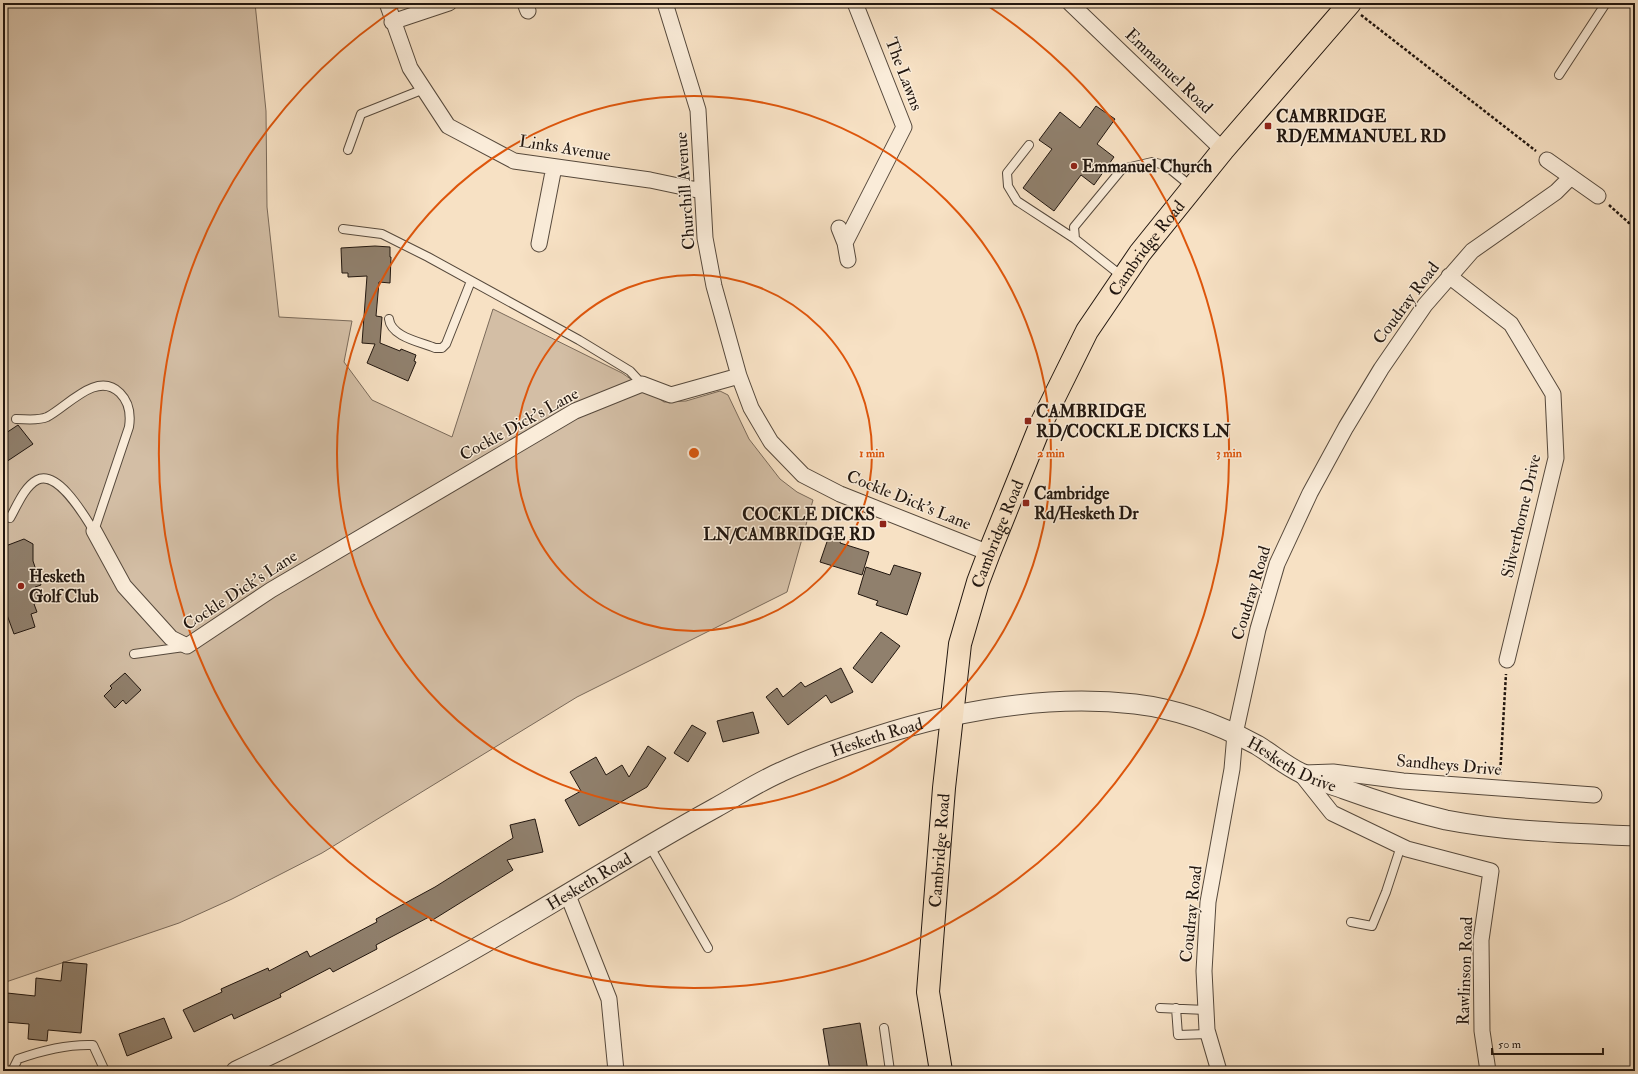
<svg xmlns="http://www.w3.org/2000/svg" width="1638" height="1074" font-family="'IM FELL Double Pica',serif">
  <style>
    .green { fill: #d3bea5; stroke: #7a6a5a }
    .building { fill: #90806d; stroke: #21160f }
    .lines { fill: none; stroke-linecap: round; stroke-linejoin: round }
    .service-casing { stroke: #56493c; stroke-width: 10 }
    .minor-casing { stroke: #56493c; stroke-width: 17 }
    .tertiary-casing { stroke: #56493c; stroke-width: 21 }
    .trunk-casing { stroke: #21160f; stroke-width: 24 }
    .path { stroke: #21160f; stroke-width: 2.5; stroke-dasharray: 3 2; stroke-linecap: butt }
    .service { stroke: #faecd9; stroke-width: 8 }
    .minor { stroke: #faecd9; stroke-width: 15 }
    .tertiary { stroke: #faecd9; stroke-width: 19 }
    .trunk { stroke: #f7e1c4; stroke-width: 22 }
    .ring { fill: none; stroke: #de560c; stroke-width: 2 }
    .poi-dot { fill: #8f2418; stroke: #faecd9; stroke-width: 1.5 }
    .labels { text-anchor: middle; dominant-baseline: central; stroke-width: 3; stroke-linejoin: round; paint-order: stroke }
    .street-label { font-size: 17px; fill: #21160f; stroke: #faecd9 }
    .poi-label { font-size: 17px; font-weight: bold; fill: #21160f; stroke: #faecd9; text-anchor: start }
    .centre { fill: #de560c; stroke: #faecd9; stroke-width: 2 }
    .ring-label { font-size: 12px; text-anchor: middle; font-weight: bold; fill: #de560c; stroke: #faecd9; stroke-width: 3; stroke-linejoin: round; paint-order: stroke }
  </style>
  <rect width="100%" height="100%" fill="#f7e1c4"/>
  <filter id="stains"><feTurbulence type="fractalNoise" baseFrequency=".005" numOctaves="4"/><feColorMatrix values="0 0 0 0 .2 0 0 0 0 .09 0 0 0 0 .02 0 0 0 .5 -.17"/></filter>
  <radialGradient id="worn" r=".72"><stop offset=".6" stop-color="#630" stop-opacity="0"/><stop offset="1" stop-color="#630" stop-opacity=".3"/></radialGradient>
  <!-- green -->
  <path class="green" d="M3 3H255L266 111 267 207 279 317 352 321 344 362 372 400 452 437 493 309 622 373 664 402 686 401 720 391 728 395 749 439 780 479 797 492 813 500 787 592 577 697 322 853 232 899 179 923 3 983Z"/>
  <!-- building -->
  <path class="building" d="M1096 106 1115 119 1097 144 1114 157 1094 185 1081 175 1054 211 1023 188 1052 149 1039 140 1060 112 1080 128Z
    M375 246 390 247V257H391L390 283 379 282 376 316 382 317 380 343 400 351 401 349 416 355 414 361 416 362 408 381 367 363 375 344 362 343 367 276 348 277V273H342L341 248Z
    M18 425 33 444 3 464V435Z
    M830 533 842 536 840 543 869 552 862 575 820 562Z
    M24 539 33 544V561L41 585 35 587 40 601 34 604 37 612 31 614 35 627 14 634 3 604V547Z
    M894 565 921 573 907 615 876 605 878 601 858 594 866 567 890 575Z
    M881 632 900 646 872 683 853 668Z
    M841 668 853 692 831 703 826 695 788 725 766 697 777 688 783 697 801 682 805 687Z
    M125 673 141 690 126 704 123 700 115 708 104 696 112 688 110 686Z
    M753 712 759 733 723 742 717 721Z
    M692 725 706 733 688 762 674 753Z
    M648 746 666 758 647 787 579 826 565 800 581 791 570 772 596 757 606 775 622 765 629 777Z
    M535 819 543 852 507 860 513 870 431 921 429 917 376 945 377 949 333 972 330 968 280 994 281 997 234 1019 232 1014 194 1032 183 1010 222 992 221 989 268 968 269 971 307 951 310 957 377 922 376 919 435 887 513 838 510 825Z
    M63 962 87 964 81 1033 48 1030 47 1041 28 1039 29 1024 5 1022 7 993 35 996 36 978 61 981Z
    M164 1018 172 1038 127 1056 119 1034Z
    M860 1023 868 1071H830L823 1029Z"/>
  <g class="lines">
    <!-- service casing -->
    <g class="service-casing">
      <path id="service" d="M1559 75 1606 3
        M1029 145 1007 173 1008 186 1017 201 1075 239
        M348 150 361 114 424 89
        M343 229 382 234 428 257 579 340 630 371 642 384
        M1123 277 1075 239 1074 227 1122 169 1152 162 1165 165 1192 187
        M389 319C391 337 421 342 435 348H442L446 344 471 281
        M16 419C26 419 38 421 47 417 67 407 97 370 120 393 129 402 131 414 129 427L94 531
        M10 518C17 506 24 487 37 480 58 469 85 517 94 531
        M134 654 184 647
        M649 845 708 948
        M1351 922 1372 926 1386 892 1401 846
        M1160 1008 1206 1010
        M1176 1008 1178 1035 1208 1034
        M884 1028 890 1071
        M12 1071 18 1059C43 1050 67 1044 93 1045L105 1071"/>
    </g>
    <!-- minor casing -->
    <g class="minor-casing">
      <path id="minor" d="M387 3 410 68 448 126 514 161 650 180 702 191
        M525 3 528 11
        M665 3 698 110 705 238 714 286 739 376 751 408 771 442 803 475 840 494 989 553
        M1070 3 1223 150
        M392 22 449 3
        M1547 160 1598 196
        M839 228 845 243 848 260
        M845 243 904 127 855 3
        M539 244 554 167
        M1449 276 1511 324 1553 394 1556 458 1507 660
        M94 531 124 586 171 638 187 646 271 590 575 411 642 384 671 395 739 376
        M1304 773 1333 772 1403 781 1594 795
        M1301 774 1332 813 1407 849 1491 871 1481 940 1482 1031 1488 1071
        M567 893 609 999 616 1071
        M1219 1071 1207 1030 1204 971 1208 902 1232 769 1235 734 1258 629 1277 564 1310 493 1346 427 1381 369 1425 305 1472 251 1556 192 1571 177"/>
    </g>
    <!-- tertiary casing -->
    <g class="tertiary-casing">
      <g id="tertiary">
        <path id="s1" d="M236 1071C328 1028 418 983 505 931 575 890 644 847 715 808 737 796 758 782 781 772 811 758 842 747 874 737 958 710 1046 694 1135 704 1178 709 1218 724 1257 745 1272 754 1286 766 1301 773 1315 780 1330 784 1344 789 1377 801 1412 812 1446 820 1508 832 1572 833 1635 836"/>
      </g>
    </g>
    <!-- trunk casing -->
    <g class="trunk-casing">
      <g id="trunk">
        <path id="s2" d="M941 1071 928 992 944 788 960 644 978 582 989 553 1041 424 1087 331 1140 253 1223 150 1350 3"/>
      </g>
    </g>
    <!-- path -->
    <path class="path" d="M1361 15 1536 151
      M1609 205 1629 223 1635 220
      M1500 775 1506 674"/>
    <!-- service -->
    <use href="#service" class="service"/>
    <!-- minor -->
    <use href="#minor" class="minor"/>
    <!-- tertiary -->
    <use href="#tertiary" class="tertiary"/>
    <!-- trunk -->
    <use href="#trunk" class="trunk"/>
  </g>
  <!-- distance rings -->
  <g class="ring">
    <circle cx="694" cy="453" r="178"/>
    <circle cx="694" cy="453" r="357"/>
    <path d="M985 4A535 535 0 1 1 403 4"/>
  </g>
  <!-- markers -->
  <g class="poi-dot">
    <rect x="1264" y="122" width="8" height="8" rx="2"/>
    <circle cx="1074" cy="166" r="4"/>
    <rect x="1024" y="417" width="8" height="8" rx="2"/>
    <rect x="1022" y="499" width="8" height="8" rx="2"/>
    <rect x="879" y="520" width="8" height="8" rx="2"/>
    <circle cx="21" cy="586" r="4"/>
  </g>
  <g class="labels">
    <!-- street labels -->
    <g class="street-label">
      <text transform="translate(1169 71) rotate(44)">Emmanuel Road</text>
      <text transform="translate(904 74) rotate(69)">The Lawns</text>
      <text transform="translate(565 148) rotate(9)">Links Avenue</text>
      <text transform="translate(685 191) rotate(-94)">Churchill Avenue</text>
      <text stroke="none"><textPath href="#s2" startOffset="870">Cambridge Road</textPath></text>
      <text transform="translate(1406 303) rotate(-53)">Coudray Road</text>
      <text transform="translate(519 424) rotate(-29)">Cockle Dick's Lane</text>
      <text transform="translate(909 500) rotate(22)">Cockle Dick's Lane</text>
      <text transform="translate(1521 516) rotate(-77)">Silverthorne Drive</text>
      <text stroke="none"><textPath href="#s2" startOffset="546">Cambridge Road</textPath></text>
      <text transform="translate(240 590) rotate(-33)">Cockle Dick's Lane</text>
      <text transform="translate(1251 593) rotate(-73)">Coudray Road</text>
      <text stroke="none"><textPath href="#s1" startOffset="724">Hesketh Road</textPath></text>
      <text stroke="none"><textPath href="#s1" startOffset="1156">Hesketh Drive</textPath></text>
      <text transform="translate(1449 765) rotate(5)">Sandheys Drive</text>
      <text stroke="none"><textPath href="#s2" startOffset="222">Cambridge Road</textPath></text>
      <text stroke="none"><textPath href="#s1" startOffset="401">Hesketh Road</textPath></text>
      <text transform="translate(1191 914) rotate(-84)">Coudray Road</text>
      <text transform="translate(1465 971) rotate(-88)">Rawlinson Road</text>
    </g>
    <!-- poi labels -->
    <g class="poi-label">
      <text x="1276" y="116">CAMBRIDGE<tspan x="1276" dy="20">RD/EMMANUEL RD</tspan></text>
      <text x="1082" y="166">Emmanuel Church</text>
      <text x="1036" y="411">CAMBRIDGE<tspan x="1036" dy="20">RD/COCKLE DICKS LN</tspan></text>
      <text x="1034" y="493">Cambridge<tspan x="1034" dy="20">Rd/Hesketh Dr</tspan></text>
      <text x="875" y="514" text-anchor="end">COCKLE DICKS<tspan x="875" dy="20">LN/CAMBRIDGE RD</tspan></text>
      <text x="29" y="576">Hesketh<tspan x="29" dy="20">Golf Club</tspan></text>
    </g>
  </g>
  <circle cx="694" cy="453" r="6" class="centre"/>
  <g class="ring-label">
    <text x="872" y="457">1 min</text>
    <text x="1051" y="457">2 min</text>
    <text x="1229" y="457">3 min</text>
  </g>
  <!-- margin -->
  <rect width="1638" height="1074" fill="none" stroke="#f7e1c4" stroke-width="16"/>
  <rect x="4" y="4" width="1630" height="1066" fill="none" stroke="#21160f" stroke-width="2"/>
  <rect x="8" y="8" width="1622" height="1058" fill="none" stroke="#21160f"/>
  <!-- scale -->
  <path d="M1492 1048v6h111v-6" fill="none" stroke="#21160f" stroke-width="2"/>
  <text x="1498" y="1048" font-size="12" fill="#21160f" stroke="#faecd9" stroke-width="3" paint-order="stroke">50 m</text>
  <rect width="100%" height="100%" filter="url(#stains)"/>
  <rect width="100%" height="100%" fill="url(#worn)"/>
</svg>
